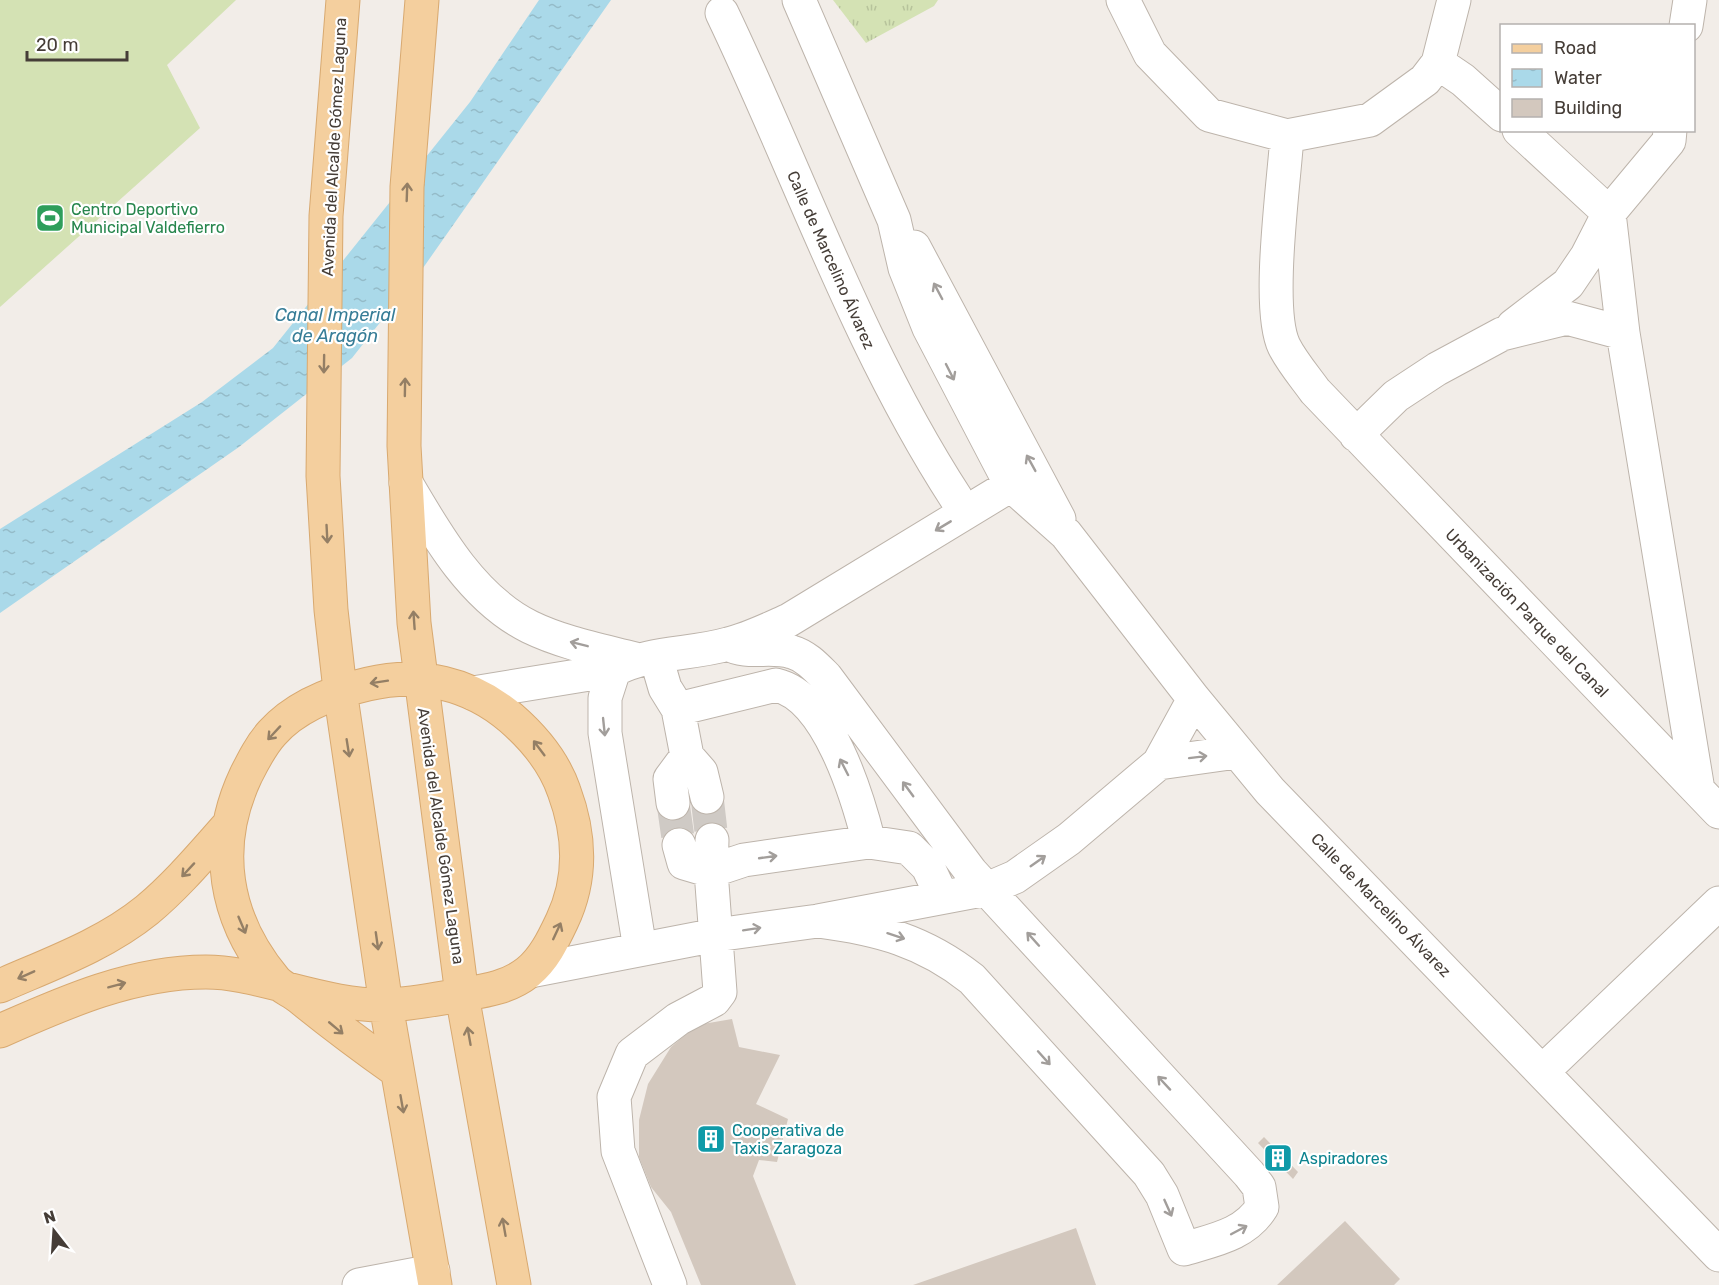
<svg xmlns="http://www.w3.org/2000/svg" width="1719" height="1285" font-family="Rubik,sans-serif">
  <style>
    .park { fill: url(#park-tufts) }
    .garden { fill: #d4e2b4 }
    .water { fill: url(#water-ripples) }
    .building { fill: #d3c8be }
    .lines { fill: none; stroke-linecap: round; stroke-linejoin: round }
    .minor-tunnel { stroke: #cfcac5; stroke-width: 33; stroke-dasharray: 33 16; stroke-linecap: butt }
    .minor-casing { stroke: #bdb4ab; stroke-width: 35 }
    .major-casing { stroke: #d8a970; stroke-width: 35 }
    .minor { stroke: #fff; stroke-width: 33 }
    .major { stroke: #f4cf9e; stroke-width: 33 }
    .oneway { stroke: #947f65 }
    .oneway2 { stroke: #a29e9b }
    .labels { text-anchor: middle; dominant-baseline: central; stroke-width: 4.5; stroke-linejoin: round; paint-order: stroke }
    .street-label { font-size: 16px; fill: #453d37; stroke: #fff }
    .leisure-label { font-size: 16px; fill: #27864d; stroke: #fff; text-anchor: start }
    .culture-label { font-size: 16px; fill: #0d838f; stroke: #fff; text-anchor: start }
    .water-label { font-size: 18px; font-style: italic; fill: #377d97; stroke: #fff }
  </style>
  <defs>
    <pattern id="park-tufts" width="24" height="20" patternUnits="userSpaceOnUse" patternTransform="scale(1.5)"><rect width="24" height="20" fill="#d4e2b4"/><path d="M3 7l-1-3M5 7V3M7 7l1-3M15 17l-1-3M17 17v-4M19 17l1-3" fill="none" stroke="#b7c39b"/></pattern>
    <pattern id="water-ripples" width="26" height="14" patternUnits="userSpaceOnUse" patternTransform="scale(1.5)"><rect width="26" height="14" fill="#aad9e9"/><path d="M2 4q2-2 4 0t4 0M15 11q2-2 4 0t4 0" fill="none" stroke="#94bbc8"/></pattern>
  </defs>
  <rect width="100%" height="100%" fill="#f2ede8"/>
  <!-- park -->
  <path class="park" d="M833 0H938L934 6 866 43Z"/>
  <!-- garden -->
  <path class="garden" d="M0 0H236L167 65 200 128 0 307Z"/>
  <!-- water -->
  <path class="water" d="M539 0H611L423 268 352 358 239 447 0 613V529L202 402 273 348 470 102Z"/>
  <!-- building -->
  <path class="building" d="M732 1019 739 1047 780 1055 756 1104 788 1119 777 1162 759 1160 753 1176 796 1285H701L671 1212 651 1187 639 1157V1120L648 1084 671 1047 697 1025Z
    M1264 1137 1298 1172 1293 1179 1258 1143Z
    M1345 1221 1400 1279 1394 1285H1277Z
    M1076 1228 1096 1285H913Z"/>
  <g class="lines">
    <!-- minor-tunnel -->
    <path class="minor-tunnel" d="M707 797 712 840
      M673 803 679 845"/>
    <!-- minor casing -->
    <g class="minor-casing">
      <path id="minor" d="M799 0 894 220 905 268 929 328 1011 485 1066 534 1194 699 1270 791 1719 1255
        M1123 0 1150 54 1209 115 1287 136 1370 120 1425 80 1438 63 1454 0
        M722 13C800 176 857 345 956 498
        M1686 26 1690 0
        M1438 63 1463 80 1502 115
        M1519 130 1609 213 1623 333 1698 790
        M1287 136C1284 183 1266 308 1284 346 1292 362 1305 377 1315 391L1719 812
        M914 247 1059 519
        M1513 326 1568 284 1587 256 1609 213 1669 141 1670 130
        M1356 435 1396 396 1437 369 1502 334 1567 318 1623 333
        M406 483C437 536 473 599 530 627 563 643 600 650 635 659
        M728 644C748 655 770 645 792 652 806 656 816 667 826 677L971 872 1249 1174 1259 1187 1262 1207C1245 1235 1213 1240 1184 1249L1162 1195 1149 1174 972 979C924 941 879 929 818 921
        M656 657 665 688 678 709 687 756 701 772 707 797
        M614 670 605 698V733L640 949
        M473 693 614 670C651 651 689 655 728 644 749 639 769 629 789 620L1011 485
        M678 709 776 685C828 697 857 795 869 842
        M1159 763 1237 752
        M673 803 670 779 687 756
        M679 845 684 863 711 871 744 860 869 842 909 848 928 867 942 897
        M530 971 716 935 818 921 987 889 1015 877 1069 839 1159 763 1194 699
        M1542 1072 1719 903
        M359 1285 433 1271
        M670 1285 618 1151 614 1097 632 1054 678 1019 714 1000 720 992 711 871 712 840"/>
    </g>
    <!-- major casing -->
    <g class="major-casing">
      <path id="major" d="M343 0 326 216 323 476 331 610 340 690 386 1005 435 1285
        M422 0 407 187 404 446 414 623 462 995 514 1285
        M0 986C50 964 104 945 147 910 177 885 202 855 227 827
        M291 990C322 998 355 1006 387 1005 412 1004 436 999 460 995 484 991 508 988 528 972 544 959 553 940 562 921 582 879 580 834 564 791 554 762 534 738 511 718 470 683 420 672 368 684 333 692 296 706 272 733 261 745 253 761 246 775 212 847 224 919 275 980 281 987 291 991 299 997 331 1023 363 1047 397 1071
        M0 1031C65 1002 133 972 206 972 230 972 254 978 278 984"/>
    </g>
    <!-- minor -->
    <use href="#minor" class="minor"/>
    <!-- major -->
    <use href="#major" class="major"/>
  </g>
  <!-- one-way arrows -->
  <defs><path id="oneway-shaft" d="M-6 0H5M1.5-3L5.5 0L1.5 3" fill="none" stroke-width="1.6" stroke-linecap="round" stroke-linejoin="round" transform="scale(1.5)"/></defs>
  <g class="oneway">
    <use href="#oneway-shaft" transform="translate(407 192) rotate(-88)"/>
    <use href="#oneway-shaft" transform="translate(324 364) rotate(91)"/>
    <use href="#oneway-shaft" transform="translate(405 387) rotate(-89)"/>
    <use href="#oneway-shaft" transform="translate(327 534) rotate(87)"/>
    <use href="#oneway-shaft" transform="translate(414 620) rotate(-94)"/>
    <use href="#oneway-shaft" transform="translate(379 682) rotate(171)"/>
    <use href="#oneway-shaft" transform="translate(274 733) rotate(133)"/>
    <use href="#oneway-shaft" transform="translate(348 748) rotate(81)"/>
    <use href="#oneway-shaft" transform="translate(539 748) rotate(-127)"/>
    <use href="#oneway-shaft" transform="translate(188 870) rotate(133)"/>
    <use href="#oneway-shaft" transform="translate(242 925) rotate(67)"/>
    <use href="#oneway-shaft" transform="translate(557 931) rotate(-65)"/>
    <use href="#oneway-shaft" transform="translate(377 941) rotate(82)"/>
    <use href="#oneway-shaft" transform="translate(26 975) rotate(156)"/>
    <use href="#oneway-shaft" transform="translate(117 985) rotate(-15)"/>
    <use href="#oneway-shaft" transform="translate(336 1028) rotate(40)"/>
    <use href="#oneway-shaft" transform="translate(469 1036) rotate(-100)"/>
    <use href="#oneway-shaft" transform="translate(402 1104) rotate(80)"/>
    <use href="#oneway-shaft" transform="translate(504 1227) rotate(-100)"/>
  </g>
  <g class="oneway2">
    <use href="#oneway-shaft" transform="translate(938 291) rotate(-118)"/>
    <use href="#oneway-shaft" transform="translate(950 372) rotate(63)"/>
    <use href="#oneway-shaft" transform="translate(1031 463) rotate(-119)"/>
    <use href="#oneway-shaft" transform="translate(943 526) rotate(149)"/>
    <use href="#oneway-shaft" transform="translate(579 644) rotate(-166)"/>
    <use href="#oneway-shaft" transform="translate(604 727) rotate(84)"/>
    <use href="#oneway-shaft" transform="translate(1198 757) rotate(-7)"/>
    <use href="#oneway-shaft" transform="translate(844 767) rotate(-117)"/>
    <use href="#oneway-shaft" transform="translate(908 789) rotate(-126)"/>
    <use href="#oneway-shaft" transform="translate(768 857) rotate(-8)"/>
    <use href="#oneway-shaft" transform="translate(1038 861) rotate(-35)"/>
    <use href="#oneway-shaft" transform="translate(752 929) rotate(-9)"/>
    <use href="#oneway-shaft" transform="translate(896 936) rotate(18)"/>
    <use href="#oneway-shaft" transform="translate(1033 939) rotate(-132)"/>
    <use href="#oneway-shaft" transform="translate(1044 1058) rotate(48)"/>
    <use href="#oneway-shaft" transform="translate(1164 1083) rotate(-133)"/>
    <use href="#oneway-shaft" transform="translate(1168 1208) rotate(66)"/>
    <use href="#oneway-shaft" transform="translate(1239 1230) rotate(-28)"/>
  </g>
  <!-- icons -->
  <defs>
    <g id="stadium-square" transform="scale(1.5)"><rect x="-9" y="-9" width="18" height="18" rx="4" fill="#2e9e5b" stroke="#fff"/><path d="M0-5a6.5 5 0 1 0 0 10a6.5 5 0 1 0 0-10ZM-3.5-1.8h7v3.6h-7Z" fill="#fff"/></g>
    <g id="building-square" transform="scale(1.5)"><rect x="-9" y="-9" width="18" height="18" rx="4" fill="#0f9aa8" stroke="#fff"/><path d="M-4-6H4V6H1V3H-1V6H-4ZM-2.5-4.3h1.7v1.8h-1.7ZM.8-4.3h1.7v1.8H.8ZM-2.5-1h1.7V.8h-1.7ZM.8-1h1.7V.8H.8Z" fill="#fff"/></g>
  </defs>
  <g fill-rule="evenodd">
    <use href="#stadium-square" x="50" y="218"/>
    <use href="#building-square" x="711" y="1139"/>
    <use href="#building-square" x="1278" y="1158"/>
  </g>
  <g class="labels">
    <!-- street labels -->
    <g class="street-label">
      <text transform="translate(334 147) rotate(-87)">Avenida del Alcalde Gómez Laguna</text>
      <text transform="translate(831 260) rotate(66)">Calle de Marcelino Álvarez</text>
      <text transform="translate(1527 613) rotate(46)">Urbanización Parque del Canal</text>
      <text transform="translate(441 836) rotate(82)">Avenida del Alcalde Gómez Laguna</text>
      <text transform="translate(1381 905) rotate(46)">Calle de Marcelino Álvarez</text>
    </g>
    <!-- leisure labels -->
    <g class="leisure-label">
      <text x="71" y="209">Centro Deportivo<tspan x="71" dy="18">Municipal Valdefierro</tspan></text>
    </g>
    <!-- culture labels -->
    <g class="culture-label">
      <text x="732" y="1130">Cooperativa de<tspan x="732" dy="18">Taxis Zaragoza</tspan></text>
      <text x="1299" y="1158">Aspiradores</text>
    </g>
    <!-- water labels -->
    <g class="water-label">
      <text x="335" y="315">Canal Imperial<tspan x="335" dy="21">de Aragón</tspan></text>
    </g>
  </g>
  <!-- legend -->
  <rect x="1500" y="24" width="195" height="108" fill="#ffffff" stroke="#b5b1af" stroke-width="1.5"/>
  <rect x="1512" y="44" width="30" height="9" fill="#f4cf9e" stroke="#b5b1af" stroke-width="1.5"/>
  <text x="1554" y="54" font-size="18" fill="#453d37">Road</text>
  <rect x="1512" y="69" width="30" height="18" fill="url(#water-ripples)" stroke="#b5b1af" stroke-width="1.5"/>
  <text x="1554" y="84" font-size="18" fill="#453d37">Water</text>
  <rect x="1512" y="99" width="30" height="18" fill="#d3c8be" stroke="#b5b1af" stroke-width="1.5"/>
  <text x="1554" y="114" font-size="18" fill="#453d37">Building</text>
  <!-- north arrow -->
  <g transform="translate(54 1231) rotate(343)" stroke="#ffffff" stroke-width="4.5" paint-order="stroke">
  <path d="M0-4.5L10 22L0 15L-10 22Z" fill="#453d37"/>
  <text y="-9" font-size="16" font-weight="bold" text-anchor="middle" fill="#453d37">N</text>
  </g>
  <!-- scale -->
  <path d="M27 51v9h100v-9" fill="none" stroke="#453d37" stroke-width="3"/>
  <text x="36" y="51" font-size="18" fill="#453d37" stroke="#ffffff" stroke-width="4.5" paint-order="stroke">20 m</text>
</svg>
